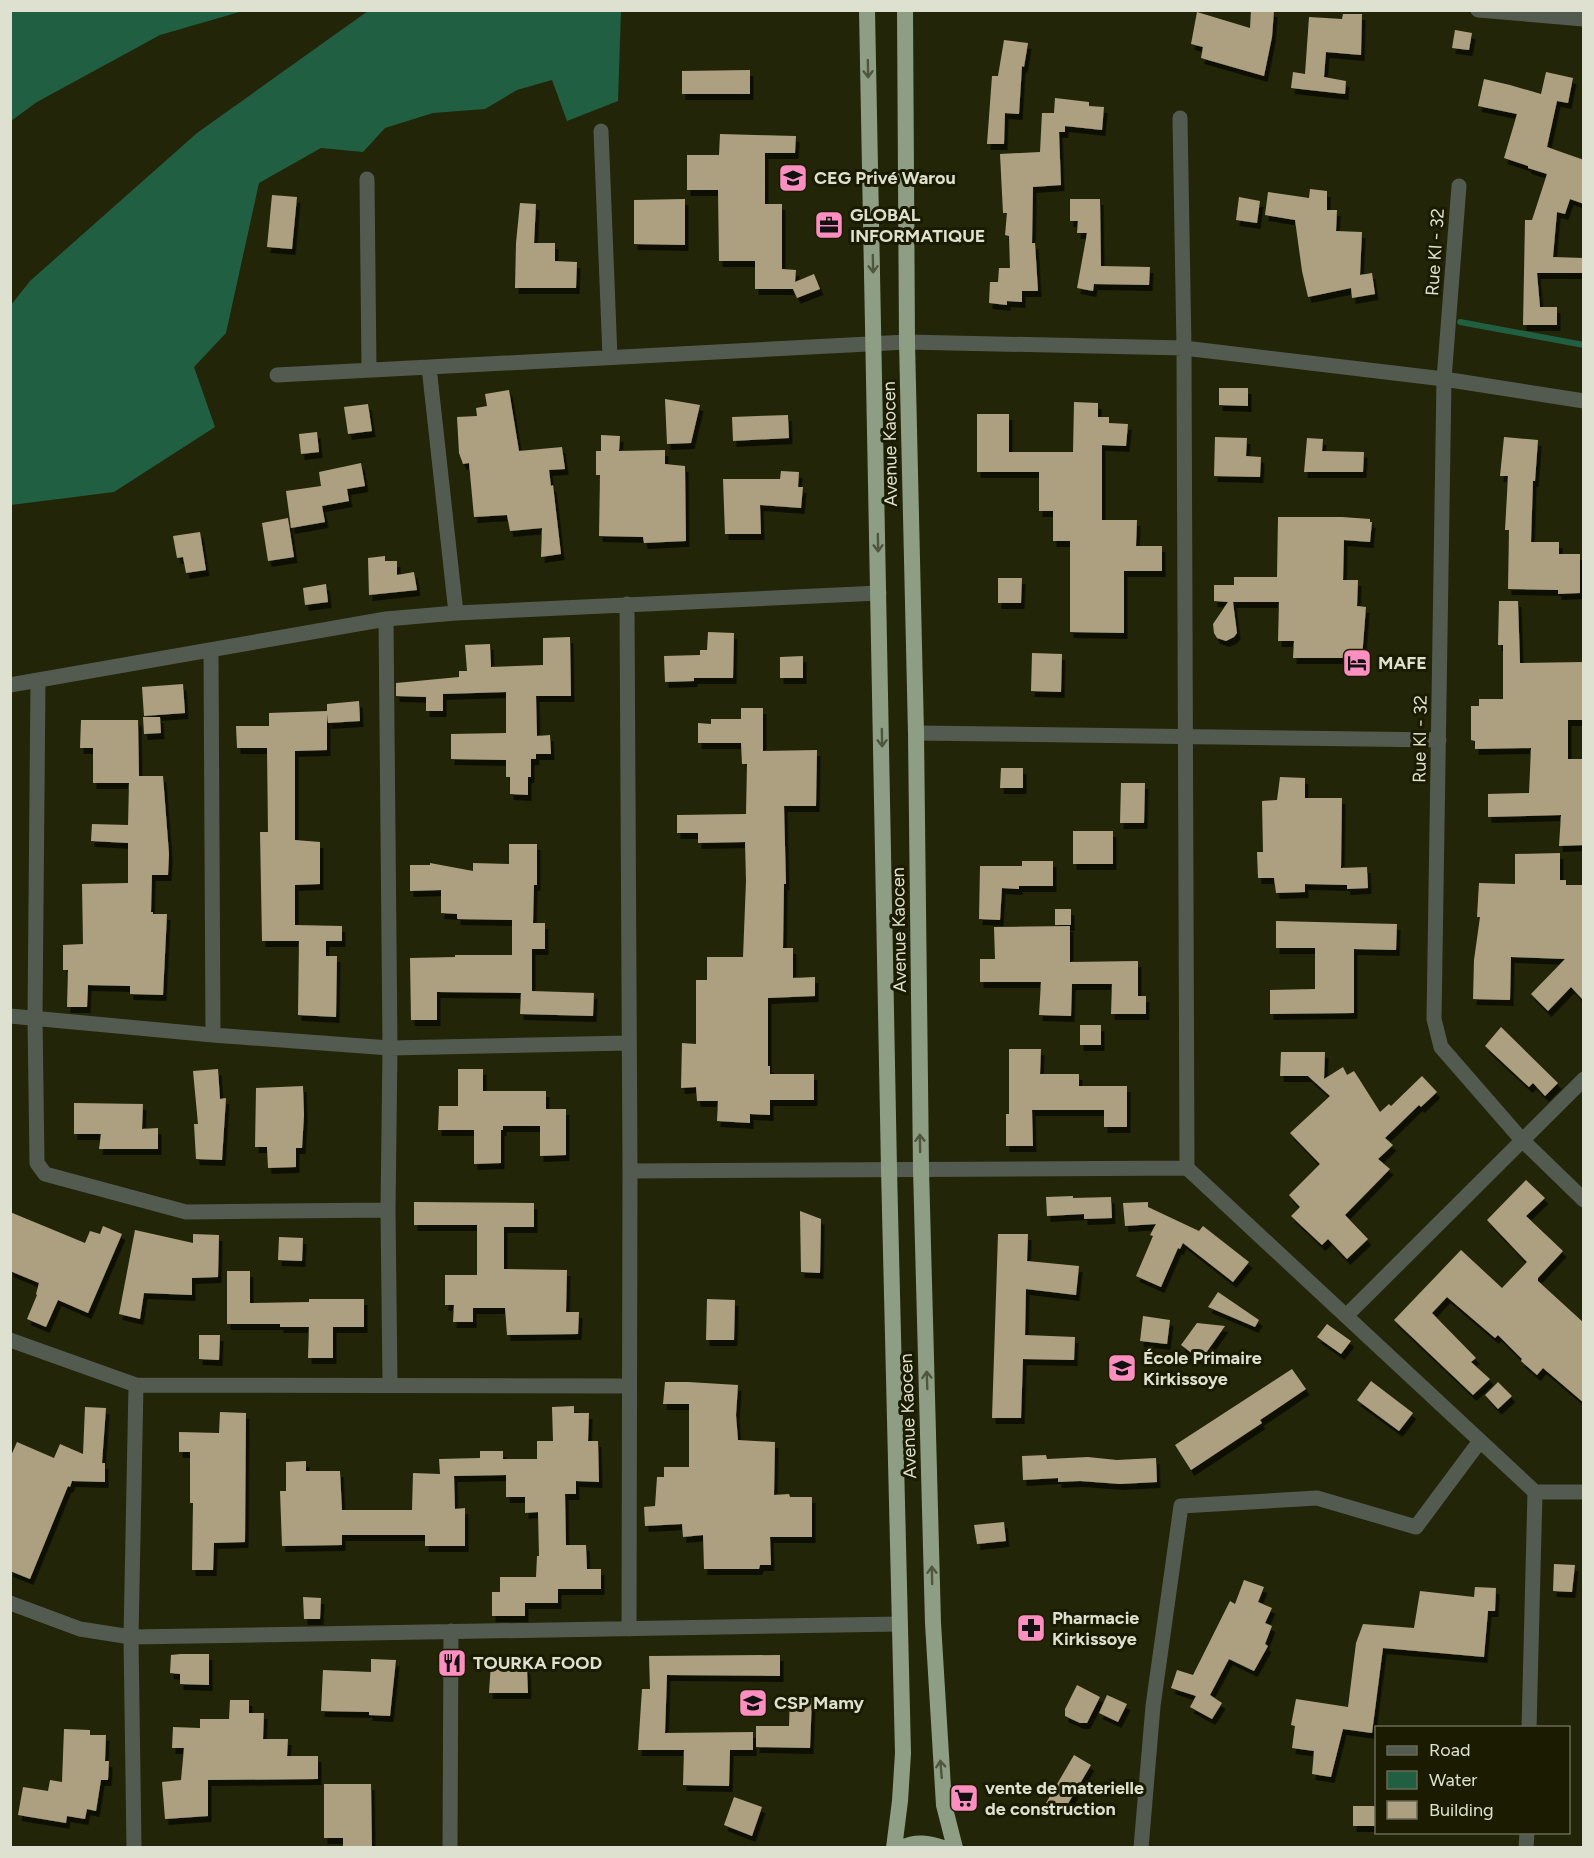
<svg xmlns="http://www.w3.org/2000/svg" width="1594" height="1858" font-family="Figtree,sans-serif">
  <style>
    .water { fill: #205f41 }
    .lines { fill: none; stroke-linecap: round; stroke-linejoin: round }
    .stream { stroke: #205f41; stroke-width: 6 }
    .building { fill: #ada081; filter: url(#shadow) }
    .minor { stroke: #535b50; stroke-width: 15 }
    .trunk { stroke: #8e9e85; stroke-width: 16 }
    .oneway { stroke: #4e563c }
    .labels { text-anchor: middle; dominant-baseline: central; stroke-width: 6; stroke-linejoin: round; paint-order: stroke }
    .poi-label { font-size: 18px; font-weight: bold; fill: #dfe1d0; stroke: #1a1b01; text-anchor: start }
    .street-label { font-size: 18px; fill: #dfe1d0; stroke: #1a1b01 }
  </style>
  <defs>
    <filter id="shadow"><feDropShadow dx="3.5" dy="6" stdDeviation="0" flood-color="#0009"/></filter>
  </defs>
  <rect width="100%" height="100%" fill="#232508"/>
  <!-- water -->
  <path class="water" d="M11 10H243V11L160 35 37 102 11 121Z
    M368 11H621L618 101 567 121 552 80 517 90 485 109 433 113 385 128 363 152 321 148 259 183 226 333 194 367 215 427 114 492 11 505V305L30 281 197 133Z"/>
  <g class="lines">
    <!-- stream -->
    <path class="stream" d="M1460 322 1584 345"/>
  </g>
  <!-- building -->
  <path class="building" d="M1251 10 1274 11 1272 37 1264 76 1201 58 1203 47 1191 44 1197 12 1250 28Z
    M1343 14H1362L1361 55 1326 52 1324 77 1346 81 1345 94 1291 88 1293 72 1305 74 1309 17 1342 19Z
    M1455 30 1472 33 1469 50 1452 48Z
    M1004 40 1028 43 1024 67 1022 66 1019 114 1005 113 1004 144H987L992 76H998Z
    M750 70V94H682V71Z
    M1546 72 1573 78 1568 103 1557 101 1547 147 1584 160V204L1570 199 1565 214 1557 212 1553 257 1584 258V273H1537L1540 307H1557V325H1523L1525 220H1532L1547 174 1528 168V166L1504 158 1517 114 1478 106 1484 79 1510 85 1541 94Z
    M1055 98 1089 102V106L1104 107 1102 130 1065 126V132H1059L1061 185 1033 187 1032 243H1035L1038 291H1022V302L1007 301V305L989 303 990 282H998L999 268H1010L1009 236 1005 235 1007 213H1003L1000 154 1040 152 1042 113H1054Z
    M720 134 796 136 795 153H765V204H782V269L796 270 795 282 814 274 820 289 797 298 793 289H755V261H719L718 190H687V155H719Z
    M1310 189 1327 191V210H1337L1336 231 1362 232 1360 275 1372 273 1375 294 1352 298 1351 288 1308 297 1302 271 1295 220 1265 215 1268 192 1309 198Z
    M272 195 297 197 292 249 267 247Z
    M1239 197 1260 201 1257 223 1236 220Z
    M685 199V245L634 244V200Z
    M1070 199H1100L1101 266 1150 267 1149 285 1094 284 1093 291 1077 288 1087 233H1077L1078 221H1070Z
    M520 203 536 204 534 243H555V261L577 262 576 288H515L516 243Z
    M1219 388H1248V406L1219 405Z
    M509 390 519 451 562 447 565 469 549 470 551 486 553 485 561 554 541 557 542 528 510 531 507 515 474 517 469 463 463 464 459 453 457 417 477 416 476 408 487 406 485 394Z
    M665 399 700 405 691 443 667 444Z
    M1074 402 1098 403V417H1109V423L1128 424 1126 446 1102 445V520H1137L1136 546H1162V571H1124V633L1070 632V541H1053V511H1039V472H977V414H1009V452H1073Z
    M368 404 372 431 348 434 344 407Z
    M788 415 789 438 733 441 732 417Z
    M317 432 319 452 301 454 299 434Z
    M601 435 620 436 619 451 665 450V464L685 466 686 541 644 543 643 537 599 536 600 475H596V451H601Z
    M1215 437 1247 438 1246 456 1261 457 1260 477 1214 476Z
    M1504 437 1538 440 1535 481H1533L1531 542H1559V554H1580V593L1558 594V590L1508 589 1509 530H1505L1508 476H1500Z
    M1307 438 1323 439 1322 451 1364 452 1363 472H1304Z
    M361 463 365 486 347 489 349 501 322 506 325 522 291 528 286 491 321 486 319 472Z
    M781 471 799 472 798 487H803L801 508 760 505 761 534H725L723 479H780Z
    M1278 517H1342L1370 519V522H1372L1370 542 1344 540 1343 580H1358L1357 606 1366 607 1362 658H1293L1294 641H1278L1279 602H1233L1237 633 1234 637 1226 641 1217 638 1214 633 1213 624 1228 602 1214 601V585H1234V577H1277Z
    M288 518 294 557 268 561 262 523Z
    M200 532 206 570 186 573 183 557 177 558 173 536Z
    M385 556V561H397V575L414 572 417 590 369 595 368 558Z
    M998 578H1022L1021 603H998Z
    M326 584 328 602 305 605 303 588Z
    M1499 601H1518L1520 663 1584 662V720H1568V759H1584V845L1559 846 1561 815 1488 817V794L1529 793 1531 748 1475 749V741L1471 740V706H1479V699H1503V645H1498Z
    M708 632 734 633 733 678H694V681L665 682 664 656 700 655V650H707Z
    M570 637 571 696H536L537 736 550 735 551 754H536V759H531V777H528V795L510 794V777H506V760L451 759V734L506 733V692L443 694V711H426V697L396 696V683L459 677V671H467L465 645 490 644 491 667 543 665V638Z
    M1032 653 1062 654 1061 692 1031 691Z
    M803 656V678H780V657Z
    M183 684 185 713 144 716 142 687Z
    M359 701 360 721 328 723 327 714V750L295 751V840L320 842V884L295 885V925L342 926V941H326V956H337L336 1017 298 1015 299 941H262L260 832H268L267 748H237L236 726H269V713L327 711V704Z
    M741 708H763V751L817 750 816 806H784L786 884H784L783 948H793V978L815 977V996L768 998V1066H770V1074H814V1100H770V1115L750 1114V1123L717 1121 718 1101H697L696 1087 681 1088 682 1043 696 1044V980H707V957H743L746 881 745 842 698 843V833H677V815L746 814 747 764H742L741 743H698V723L711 724V719H741Z
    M143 717H160L161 733 144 734Z
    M81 720H138L139 776H163L169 854 168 875H152L151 912H153V914H167L163 995 130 994V986L88 985 87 1007H67L68 970H63V945L83 944 82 884 128 883V843L91 841 92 824 128 825 129 783H93V748H80Z
    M1001 768H1023V788H1000Z
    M1280 777 1305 778V798H1342L1341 868 1367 867 1368 888 1347 889V885L1305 884V892L1276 893 1274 878H1258L1257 852H1263L1262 801 1277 800Z
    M1121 783H1145L1144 823H1120Z
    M1073 831H1113V864H1073Z
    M509 844H537V885H534L533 923H545V949H532V991L594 993 593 1016 520 1014 521 993 437 992V1020H411L410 958 455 957V955H512V920L457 919V914L441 913V890L410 891V865H430V863L473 871V863L509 864Z
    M1560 853V880H1566V885H1584V1001L1571 987 1548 1011 1531 994 1565 959 1511 957 1510 1000 1473 999 1474 960 1480 917H1477L1479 883 1515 884V854Z
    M1022 861H1053V886H1019V889L1002 888 1000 920 979 919 980 866H1022Z
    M1055 909H1071V925H1055Z
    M1276 921 1397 924 1396 950 1354 949V1013L1270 1014V990L1315 989V948H1276Z
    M1070 926V962L1138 961V996H1146V1014H1111L1112 984H1072L1071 1016 1039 1015 1041 982H980V959H995L994 927Z
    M1080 1025H1101V1045H1080Z
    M1501 1027 1558 1083 1545 1096 1533 1083 1529 1087 1485 1046Z
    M1009 1049H1041L1040 1074H1079V1086H1127V1127H1104V1110H1032L1033 1146H1006V1114H1009Z
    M1281 1052H1325L1324 1079 1343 1067 1347 1075 1354 1071 1380 1112 1389 1104 1391 1106 1422 1076 1437 1092 1421 1107 1419 1105 1385 1138 1393 1145 1378 1159 1390 1169 1345 1215 1368 1239 1347 1259 1328 1239 1322 1245 1291 1216 1300 1207 1289 1195 1320 1164 1290 1133 1330 1096 1308 1076H1280Z
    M218 1069 220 1099 226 1098 222 1160 196 1159 194 1124H198L193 1071Z
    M458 1069H483V1091H546V1109H566V1155L540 1156V1126H503V1130H501V1163L474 1164V1130H438L439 1106H458Z
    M303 1086 304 1115 302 1148H296V1167L268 1168 267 1147H255L256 1088Z
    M74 1103 143 1104 142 1129 158 1128V1149H99L101 1134H74Z
    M1526 1180 1545 1198 1526 1216 1563 1251 1538 1278V1281L1584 1323V1403L1543 1368 1537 1375 1521 1361 1522 1359 1498 1335 1495 1338 1447 1297 1432 1313 1476 1358 1471 1362 1490 1379 1473 1395 1394 1320 1461 1250 1502 1288 1527 1262 1487 1220Z
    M1073 1196V1198L1111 1197 1112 1218 1084 1219V1214L1047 1216 1046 1197Z
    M414 1202 534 1203V1227H504V1269L567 1270 566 1312H579L578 1334 507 1335 505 1308H473V1322H453L454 1305H445V1275H477V1225H414Z
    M1148 1202V1207L1199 1231 1203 1226 1249 1262 1233 1282 1183 1243 1180 1249 1178 1248 1161 1287 1136 1276 1153 1236 1150 1235 1156 1224 1125 1226 1123 1203Z
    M800 1211 821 1219 820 1273 801 1272Z
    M10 1212 85 1243 90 1231 100 1234 103 1226 122 1234 88 1313 58 1300 46 1327 27 1319 37 1295 36 1294 39 1283 10 1271Z
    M135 1230 193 1243V1234L219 1235 218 1277 192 1278V1295L144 1293 140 1319 119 1314Z
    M998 1234H1028L1027 1261 1079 1266 1076 1295 1026 1289 1025 1335 1075 1337 1074 1360 1023 1359 1021 1418H992Z
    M279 1237 303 1238 302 1261 278 1260Z
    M227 1271H250V1303H253L309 1302V1299H364V1327H333V1358H308L309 1327H280V1324H227Z
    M1218 1292 1259 1320 1255 1327 1208 1307Z
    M707 1299 735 1300 734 1340H706Z
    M1143 1316 1170 1320 1167 1344 1140 1341Z
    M1197 1323 1225 1326 1201 1360 1181 1345Z
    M1327 1324 1351 1341 1341 1354 1317 1337Z
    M199 1335H220L219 1360 199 1359Z
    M1292 1369 1306 1389 1260 1420 1262 1423 1191 1470 1175 1445Z
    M1371 1381 1413 1413 1399 1431 1357 1400Z
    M665 1382H688L738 1385 736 1415 738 1440 775 1442 774 1495 789 1494 790 1497H812V1537H770L771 1565H760L759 1569H704L703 1535 683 1537 682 1524 645 1526 644 1507 655 1506 657 1477H664V1467H689V1404H663Z
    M1498 1382 1512 1396 1498 1409 1485 1395Z
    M574 1406V1413H589L588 1441H598L599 1482 576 1481V1494H565L566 1545H586L587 1569H601V1589H558V1603H525V1616H492V1592H500V1577H536L537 1556H539L538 1512 525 1513V1497H506V1475L454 1476 455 1509 465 1508V1546H425V1535H342V1545L282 1546 280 1491H286V1462L306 1461V1471H340L342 1510H412L413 1473 440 1474 439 1459 480 1458V1451H503V1459H537V1441H553L552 1407Z
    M85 1407 106 1408 102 1463H105V1482L72 1481 70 1487 68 1486 30 1579 10 1571V1458L17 1442 54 1458 60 1444 83 1454Z
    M220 1412 246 1413 245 1542 214 1543 213 1570H192L193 1503H190V1452H179V1432L219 1433Z
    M1046 1455 1047 1459 1088 1457 1117 1460 1156 1458 1157 1482 1120 1484 1080 1481 1058 1482V1478L1023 1480 1022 1456Z
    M1004 1522 1006 1541 977 1544 974 1525Z
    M1554 1564 1575 1565 1572 1592 1553 1591Z
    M1244 1580 1264 1587 1258 1602 1272 1608 1265 1623 1272 1626 1265 1644 1268 1646 1254 1671 1229 1659 1210 1695 1222 1703 1212 1719 1190 1707 1196 1696 1171 1688 1177 1670 1193 1675 1230 1601 1235 1604Z
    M1475 1587 1496 1588 1495 1611H1488L1484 1657 1383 1648 1372 1733 1343 1729 1331 1777 1312 1774 1314 1751 1292 1748 1295 1726 1291 1725 1296 1699 1348 1707 1356 1643 1363 1624 1414 1628 1420 1591 1474 1597Z
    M303 1597 321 1598 320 1619H304Z
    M181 1654H209V1685L180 1684V1674L170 1673 171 1655Z
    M780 1655V1676L667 1675 665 1733 753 1732V1750H730L729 1786 683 1785 684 1750H638L642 1689H650L649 1656Z
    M371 1659 396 1660 390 1716 369 1715V1712L321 1711 323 1670 371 1672Z
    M520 1661 527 1669 528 1693H489L491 1663Z
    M1077 1685 1100 1697 1087 1723H1080L1065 1716V1709Z
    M1107 1695 1127 1704 1118 1722 1099 1713Z
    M790 1697 812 1698 810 1748 756 1747V1726H789Z
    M230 1700H249V1713H264L263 1739H288L287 1756H318V1779L208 1780V1816L165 1819 162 1782 181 1780 184 1748H172L173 1727 200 1728V1719H229Z
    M64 1729 90 1730V1735H106L105 1761H109L108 1780H101L96 1811 87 1809 85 1819 67 1816 66 1823 18 1815 23 1787 48 1791 50 1780 62 1782Z
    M1074 1755 1091 1765 1063 1812 1046 1803Z
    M324 1784H371L372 1848H343V1838H324Z
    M734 1797 762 1807 752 1836 724 1825Z
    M1353 1806H1377V1826H1353Z"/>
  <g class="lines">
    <!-- minor -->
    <path class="minor" d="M1478 10 1584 19
      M1180 118 1184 348 1187 1168
      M601 131 610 357
      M367 179 369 370
      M1459 186 1444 379 1434 1019 1441 1047 1522 1140 1584 1200
      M429 367 456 613
      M277 375 907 342 1184 348 1444 379 1584 401
      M627 604 630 1171
      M386 619 390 1048 388 1210 390 1384
      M211 651 213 1035
      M38 680 35 1018 37 1163 45 1174 186 1212 388 1210
      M10 685 386 619 456 613 879 593
      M916 733 1439 740
      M10 1016 213 1035 390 1048 629 1043
      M1346 1316 1584 1079
      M10 1340 136 1385 629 1386
      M10 1603 80 1629 131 1637 900 1624
      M629 1629 630 1171 1187 1168 1535 1492H1584
      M1529 1728 1535 1492
      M134 1848 131 1637 136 1385
      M450 1848 451 1631
      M1141 1848 1153 1706 1181 1506 1317 1498 1416 1527 1480 1441
      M1526 1848 1527 1832"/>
    <!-- trunk -->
    <path class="trunk" d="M867 10 889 1169 903 1753 900 1801 894 1848
      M905 10 907 342 916 733 921 1169 933 1623 944 1805 955 1848
      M902 1848C916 1841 929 1843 943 1848"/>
  </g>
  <!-- one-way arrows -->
  <defs><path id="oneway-shaft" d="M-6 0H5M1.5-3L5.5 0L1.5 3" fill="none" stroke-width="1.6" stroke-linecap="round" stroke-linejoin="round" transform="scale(1.5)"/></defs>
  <g class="oneway">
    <use href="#oneway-shaft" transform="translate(868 69) rotate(89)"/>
    <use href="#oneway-shaft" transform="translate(873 264) rotate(89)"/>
    <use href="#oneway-shaft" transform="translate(878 543) rotate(89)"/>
    <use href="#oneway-shaft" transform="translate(882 738) rotate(89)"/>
    <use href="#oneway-shaft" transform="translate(920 1143) rotate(-91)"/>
    <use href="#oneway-shaft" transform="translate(927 1380) rotate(-92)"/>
    <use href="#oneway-shaft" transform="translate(932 1575) rotate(-91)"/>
    <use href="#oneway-shaft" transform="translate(941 1769) rotate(-95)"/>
  </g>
  <!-- icons -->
  <defs>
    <g id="school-square" transform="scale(1.5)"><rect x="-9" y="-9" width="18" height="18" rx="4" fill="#fd8ec0" stroke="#1a1b01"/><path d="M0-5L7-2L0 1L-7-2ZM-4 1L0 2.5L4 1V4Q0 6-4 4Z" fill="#111"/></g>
    <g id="office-square" transform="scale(1.5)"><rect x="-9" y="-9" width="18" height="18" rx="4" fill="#fd8ec0" stroke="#1a1b01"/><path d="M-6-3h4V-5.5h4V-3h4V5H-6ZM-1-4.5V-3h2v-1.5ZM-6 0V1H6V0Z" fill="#111"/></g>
    <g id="hotel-square" transform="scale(1.5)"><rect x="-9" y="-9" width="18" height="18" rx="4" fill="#fd8ec0" stroke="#1a1b01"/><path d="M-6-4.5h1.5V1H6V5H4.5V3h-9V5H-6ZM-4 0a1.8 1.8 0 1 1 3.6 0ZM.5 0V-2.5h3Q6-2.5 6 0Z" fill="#111"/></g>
    <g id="pharmacy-square" transform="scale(1.5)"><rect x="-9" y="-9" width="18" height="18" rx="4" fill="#fd8ec0" stroke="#1a1b01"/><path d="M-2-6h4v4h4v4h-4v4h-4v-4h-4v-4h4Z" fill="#111"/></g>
    <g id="restaurant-square" transform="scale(1.5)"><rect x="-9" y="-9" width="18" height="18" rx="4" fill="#fd8ec0" stroke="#1a1b01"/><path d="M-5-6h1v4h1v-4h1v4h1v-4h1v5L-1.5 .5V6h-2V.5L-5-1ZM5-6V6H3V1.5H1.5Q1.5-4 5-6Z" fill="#111"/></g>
    <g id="supermarket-square" transform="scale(1.5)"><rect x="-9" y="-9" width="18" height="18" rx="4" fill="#fd8ec0" stroke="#1a1b01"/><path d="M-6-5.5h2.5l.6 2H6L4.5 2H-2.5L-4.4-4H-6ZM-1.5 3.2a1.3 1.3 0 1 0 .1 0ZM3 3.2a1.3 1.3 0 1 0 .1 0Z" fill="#111"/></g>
  </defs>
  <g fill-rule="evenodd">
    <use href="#school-square" x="793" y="178"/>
    <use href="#office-square" x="829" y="225"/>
    <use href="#hotel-square" x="1357" y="663"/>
    <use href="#school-square" x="1122" y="1368"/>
    <use href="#pharmacy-square" x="1031" y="1628"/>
    <use href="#restaurant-square" x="452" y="1663"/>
    <use href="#school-square" x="753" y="1703"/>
    <use href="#supermarket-square" x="964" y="1798"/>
  </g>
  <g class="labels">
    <!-- poi labels -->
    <g class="poi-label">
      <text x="814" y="178">CEG Privé Warou</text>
      <text x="850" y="215">GLOBAL<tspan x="850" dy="21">INFORMATIQUE</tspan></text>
      <text x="1378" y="663">MAFE</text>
      <text x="1143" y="1358">École Primaire<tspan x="1143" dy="21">Kirkissoye</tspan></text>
      <text x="1052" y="1618">Pharmacie<tspan x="1052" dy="21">Kirkissoye</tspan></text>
      <text x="473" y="1663">TOURKA FOOD</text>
      <text x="774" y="1703">CSP Mamy</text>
      <text x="985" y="1788">vente de materielle<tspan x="985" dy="21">de construction</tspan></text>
    </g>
    <!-- street labels -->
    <g class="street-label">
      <text transform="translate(1435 252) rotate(-86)">Rue KI - 32</text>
      <text transform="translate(890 444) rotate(-91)">Avenue Kaocen</text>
      <text transform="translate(1420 739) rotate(-89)">Rue KI - 32</text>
      <text transform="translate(899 930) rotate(-91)">Avenue Kaocen</text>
      <text transform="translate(908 1416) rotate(-92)">Avenue Kaocen</text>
    </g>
  </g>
  <!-- border -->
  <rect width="1594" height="1858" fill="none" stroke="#dfe1d0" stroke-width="24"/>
  <!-- legend -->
  <rect x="1375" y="1726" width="195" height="108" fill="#1a1b01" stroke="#696a54" stroke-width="1.5"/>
  <rect x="1387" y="1746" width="30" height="9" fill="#535b50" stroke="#696a54" stroke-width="1.5"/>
  <text x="1429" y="1756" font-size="18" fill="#dfe1d0">Road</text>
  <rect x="1387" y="1771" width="30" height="18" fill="#205f41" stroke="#696a54" stroke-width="1.5"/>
  <text x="1429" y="1786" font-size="18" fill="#dfe1d0">Water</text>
  <rect x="1387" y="1801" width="30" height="18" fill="#ada081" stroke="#696a54" stroke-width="1.5"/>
  <text x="1429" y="1816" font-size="18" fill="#dfe1d0">Building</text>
</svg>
